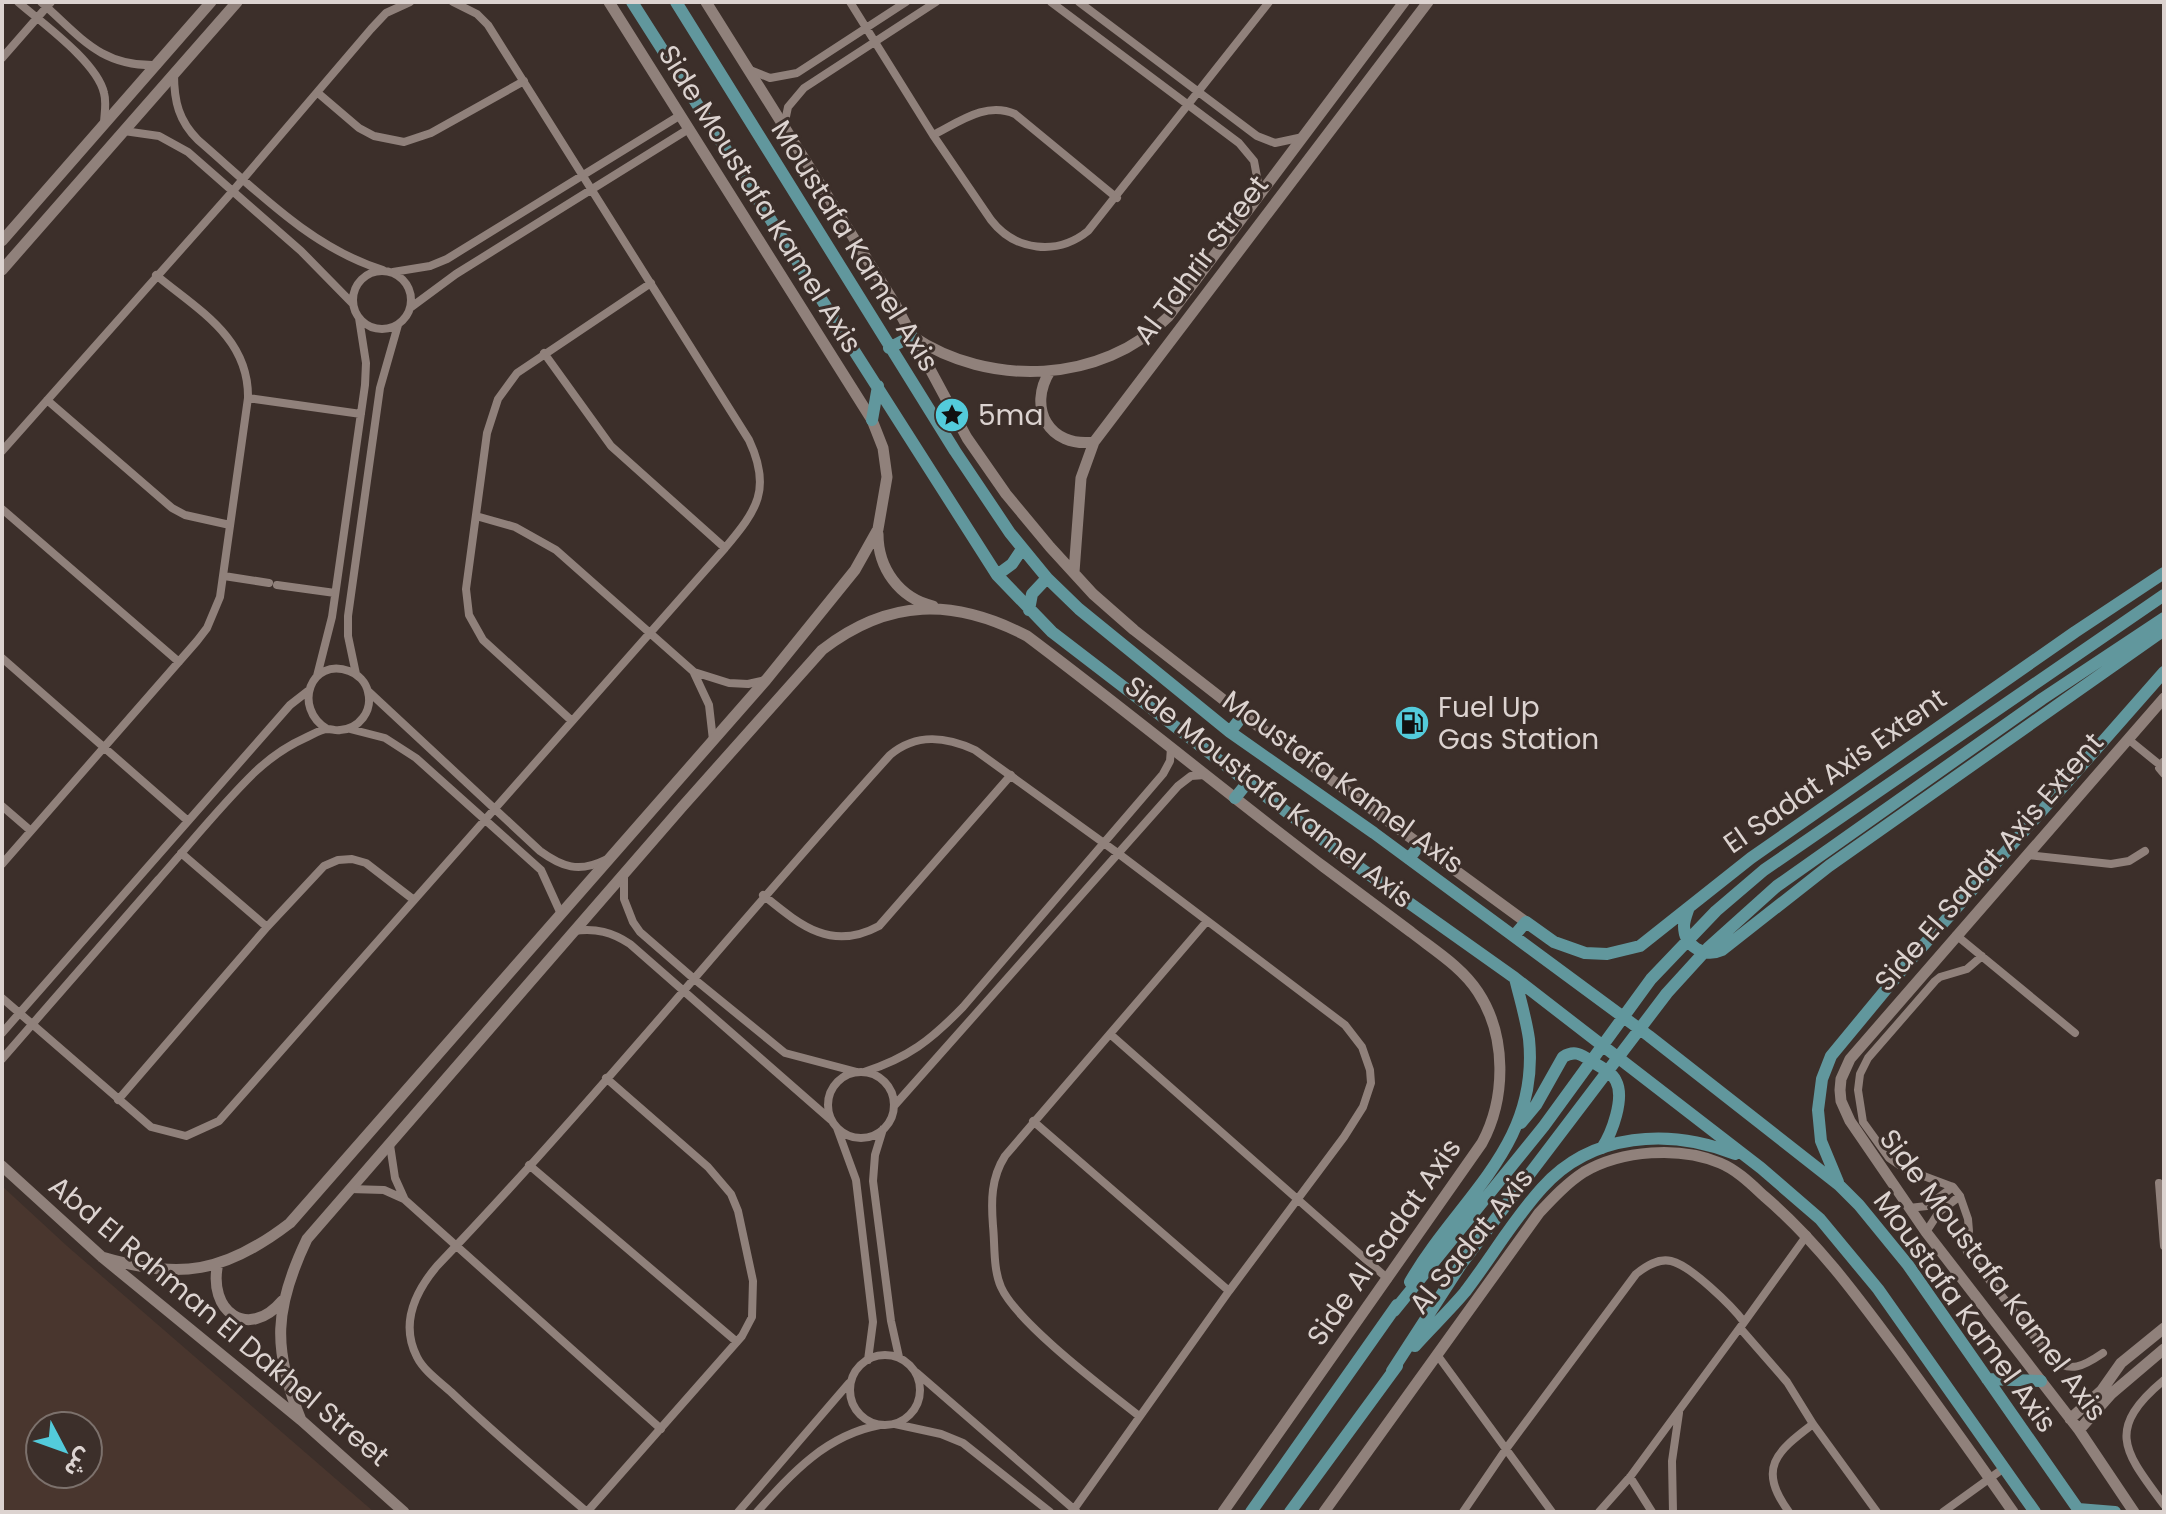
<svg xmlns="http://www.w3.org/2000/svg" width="2166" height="1514" font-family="Poppins,'Noto Sans Arabic',sans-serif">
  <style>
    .built { fill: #49362e; fill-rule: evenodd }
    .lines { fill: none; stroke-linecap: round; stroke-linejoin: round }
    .street { stroke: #90817b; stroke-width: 8 }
    .secondary { stroke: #90817b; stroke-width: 11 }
    .primary { stroke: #61979d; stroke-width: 12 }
    .labels { text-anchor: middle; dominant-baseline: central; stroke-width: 6; stroke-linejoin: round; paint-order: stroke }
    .street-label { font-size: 28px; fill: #dcd3d0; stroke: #3c2f2a }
    .poi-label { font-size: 28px; fill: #dcd3d0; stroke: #3c2f2a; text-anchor: start }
  </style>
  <rect width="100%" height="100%" fill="#3c2f2a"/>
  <!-- built -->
  <path class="built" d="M2 1186 67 1246 374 1512H2ZM40 1426H88V1474H40Z"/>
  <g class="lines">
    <!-- street -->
    <path class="street" d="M18 2C42 23 97 62 104 93 107 103 104 115 104 125
      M41 2C80 36 100 67 157 65
      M850 2 933 135 991 220C1015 251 1057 256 1088 231L1269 2
      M1051 2 1239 143 1254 161 1260 193
      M1079 2 1257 136 1275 143 1303 137
      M2 58 51 2
      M750 70 770 78 797 73 906 2
      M174 74C174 102 179 121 198 140 255 189 311 248 383 270
      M318 93 359 128 374 136 404 142 431 133 524 81
      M784 126 788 107 804 88 936 2
      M124 131 159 136 188 152 301 251 353 304
      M933 135C959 122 986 101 1015 114L1117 198
      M353 300a29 29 0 1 1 58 0a29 29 0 1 1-58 0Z
      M393 272 430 266 447 259 679 116
      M410 308 456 274 687 130
      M544 353 611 446 725 548
      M248 398 361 414
      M47 400 172 508 185 515 230 525
      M2 451 232 192 371 29 386 13 410 2
      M2 509 179 662
      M476 516 515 527 556 550 694 672 729 683 748 684 765 680
      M224 576 269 583
      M277 585 335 593
      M2 658 188 821
      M694 673 709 705 713 740
      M356 674 348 636V616L380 388 398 325
      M317 676 332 617 365 385 366 363 359 318
      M368 691 540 851C562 867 579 873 605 860
      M572 721 483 640 469 615 466 589 487 433 498 399 517 373 651 283
      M350 729 385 738 416 758 541 870 561 914
      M2128 739 2160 765
      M2163 762 2159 768 2164 774
      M2 806 31 831
      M181 853 267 927
      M2027 855 2111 864 2129 861 2145 851
      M2 864 197 641 207 628 220 597 248 398C249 337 198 310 156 275
      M624 875V899L633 922 640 932 693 978 785 1053 857 1072
      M763 895C800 925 831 952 879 926L1011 775
      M574 931C596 928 612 932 630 944L831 1120
      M1956 935 2075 1033
      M1982 956 1967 969 1940 977 1935 981 1868 1058 1860 1074 1858 1090 1863 1122 1889 1158 1905 1169 1953 1187 1960 1196 1968 1219 1969 1231 1965 1244 1967 1252 2051 1358C2070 1374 2084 1366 2103 1353
      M2 998 151 1127 186 1136 219 1121 725 548C757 510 772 489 749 440L488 25 477 14 453 2
      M2 1033 290 705 308 691
      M1110 1034 1388 1279
      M2 1059C54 999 106 940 158 880 190 844 221 805 255 772 270 758 287 746 305 738 312 735 321 729 328 729 332 729 336 731 340 730 359 729 373 711 368 692 366 682 358 674 349 671 311 657 292 707 327 729
      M864 1072C908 1058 931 1040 963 1007L1163 774 1170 761 1171 748
      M828 1105a33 33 0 1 1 66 0a33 33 0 1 1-66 0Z
      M606 1078 708 1167 731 1194 738 1211 753 1281 752 1317 742 1336 587 1512C541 1473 495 1434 451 1392 440 1382 424 1371 417 1357 400 1324 415 1292 437 1266 594 1102 737 924 890 755 916 733 945 736 975 750L1119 854 1345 1025 1362 1047 1370 1070 1371 1083 1363 1107 1344 1137 1229 1291 1072 1512
      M118 1100 267 927 324 866 338 860 352 859 366 863 414 900
      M894 1106 1178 786 1191 776 1205 775
      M1033 1121 1229 1291
      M837 1128 856 1180 873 1322 868 1360
      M883 1129 875 1155 873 1181 891 1321 899 1357
      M390 1145 395 1178 404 1198
      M529 1165 737 1342
      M2159 1183 2164 1246
      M350 1189 384 1190 404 1199 661 1429
      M1909 1208 1927 1206 1953 1187
      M1926 1232 1939 1212 1960 1196
      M1807 1235 1740 1328 1787 1382 1813 1424 1877 1512
      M850 1390a35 35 0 1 1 70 0a35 35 0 1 1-70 0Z
      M1438 1356 1552 1512
      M917 1373 1076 1511
      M2164 1380C2104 1430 2125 1452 2164 1505
      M1139 1416C1105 1389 1017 1323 1001 1287 993 1269 995 1245 993 1226 991 1201 991 1178 1005 1156L1207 921
      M895 1424 941 1434 963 1443 1050 1512
      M1630 1477 1652 1512
      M738 1512 849 1383
      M757 1512C792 1473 826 1435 880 1425
      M1463 1512 1506 1449 1636 1274C1646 1266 1658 1258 1671 1261 1690 1265 1732 1306 1744 1322L1630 1477 1599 1512
      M1673 1512 1672 1461 1679 1413
      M1789 1512C1757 1468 1776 1452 1813 1424
      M1943 1512 2004 1468"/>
    <!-- secondary -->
    <path class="secondary" d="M706 2 895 304 967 438 1006 494 1050 547 1093 594 1134 630 1243 715 1526 922
      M2 241 211 2
      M2 270 237 2
      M912 336C989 388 1102 384 1168 317L1404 2
      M1050 371C1027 408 1049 448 1094 442
      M878 534C878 568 899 598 933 606
      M1074 572 1081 478 1094 442 1428 2
      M2 1166 102 1257 301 1420 404 1512
      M102 1257C180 1280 225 1273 290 1223L766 680 855 570 878 529 887 477 883 448 872 420 609 2
      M218 1263C207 1311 248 1341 282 1301
      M2070 1419 2102 1390 2121 1363 2164 1328
      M301 1420C272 1349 274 1308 307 1239L682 807 822 650C889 598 954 598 1027 636 1127 711 1224 791 1324 867 1353 889 1382 910 1411 932 1434 950 1462 967 1478 992 1507 1036 1506 1098 1482 1143L1223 1512
      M2079 1430 2111 1394 2164 1349
      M1324 1512 1539 1213C1553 1198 1567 1183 1584 1172 1622 1150 1680 1146 1720 1163 1737 1170 1751 1184 1764 1196 1819 1243 1860 1300 1903 1358 1940 1409 1977 1460 2013 1512
      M2134 1512 2079 1430 1926 1232 1850 1121 1841 1101 1840 1090 1841 1079 1850 1059 2164 698"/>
    <!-- primary -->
    <path class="primary" d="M632 2 997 575 1052 632 1353 863 1515 978 1761 1168 1820 1219 1878 1289 2035 1512
      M676 2 955 451 1010 533 1047 578 1079 609 1230 732 1374 833 1649 1036 1839 1185 1859 1205 1908 1265 2080 1512
      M889 348 912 336
      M872 420 878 386
      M997 575 1012 564 1022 549
      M1029 610 1032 594 1047 578
      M1230 732 1243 715
      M1235 798 1248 782
      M1409 859 1420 844
      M1689 907C1687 913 1684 920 1684 926 1684 946 1704 958 1722 950L1829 866 2164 630
      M1514 936 1526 922 1554 942 1585 953 1607 954 1640 946 1751 858 2075 632 2164 573
      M1521 1123 1536 1105 1563 1057C1574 1050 1581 1054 1591 1061 1599 1066 1612 1072 1616 1081 1625 1098 1612 1133 1602 1148
      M1838 1182 1821 1141 1818 1110 1822 1079 1831 1056 1907 964 2164 672
      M1410 1282C1458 1198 1540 1147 1529 1039 1526 1018 1520 999 1515 978
      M1394 1311 1544 1126 1651 979 1716 911 1764 870 2164 595
      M1415 1346C1431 1328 1449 1311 1465 1292 1491 1258 1513 1220 1542 1188 1592 1132 1670 1128 1735 1154
      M1392 1371 1462 1263 1667 993 1708 948 1777 886 2042 699 2164 618
      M1987 1379 2041 1381
      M2078 1509 2115 1512
      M1251 1512 1397 1305
      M1290 1512 1397 1366"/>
  </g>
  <!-- icons -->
  <defs>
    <g id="sight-disc" transform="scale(1.8)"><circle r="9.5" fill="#53cbdb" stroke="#3c2f2a"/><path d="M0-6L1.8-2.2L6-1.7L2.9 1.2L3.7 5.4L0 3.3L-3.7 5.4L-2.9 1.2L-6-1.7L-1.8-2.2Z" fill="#111"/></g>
    <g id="fuel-disc" transform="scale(1.8)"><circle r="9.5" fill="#53cbdb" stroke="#3c2f2a"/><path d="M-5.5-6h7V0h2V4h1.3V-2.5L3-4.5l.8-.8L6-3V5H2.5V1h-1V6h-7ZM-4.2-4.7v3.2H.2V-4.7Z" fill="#111"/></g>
  </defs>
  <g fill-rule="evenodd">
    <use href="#sight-disc" x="952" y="415"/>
    <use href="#fuel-disc" x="1412" y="723"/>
  </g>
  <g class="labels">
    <!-- street labels -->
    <g class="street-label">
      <text transform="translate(760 199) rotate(58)">Side Moustafa Kamel Axis</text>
      <text transform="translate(855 246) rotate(58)">Moustafa Kamel Axis</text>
      <text transform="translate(1201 260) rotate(-53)">Al Tahrir Street</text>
      <text transform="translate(1835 771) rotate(-35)">El Sadat Axis Extent</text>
      <text transform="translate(1343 782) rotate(36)">Moustafa Kamel Axis</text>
      <text transform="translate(1269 792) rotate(38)">Side Moustafa Kamel Axis</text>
      <text transform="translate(1989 862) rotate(-49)">Side El Sadat Axis Extent</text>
      <text transform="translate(1471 1241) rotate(-51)">Al Sadat Axis</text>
      <text transform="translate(1384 1242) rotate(-55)">Side Al Sadat Axis</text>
      <text transform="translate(1993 1275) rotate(53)">Side Moustafa Kamel Axis</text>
      <text transform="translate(1965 1312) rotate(54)">Moustafa Kamel Axis</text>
      <text transform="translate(219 1321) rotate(40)">Abd El Rahman El Dakhel Street</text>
    </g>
    <!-- poi labels -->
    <g class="poi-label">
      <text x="978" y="415">5ma</text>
      <text x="1438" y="707">Fuel Up<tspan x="1438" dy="32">Gas Station</tspan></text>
    </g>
  </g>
  <!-- border -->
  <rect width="2166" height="1514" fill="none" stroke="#dcd3d0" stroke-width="8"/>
  <!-- north arrow -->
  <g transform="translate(64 1450) rotate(131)"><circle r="38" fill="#3c2f2a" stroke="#7c716c" stroke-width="2"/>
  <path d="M0-6L14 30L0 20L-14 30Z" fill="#53cbdb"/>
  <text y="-12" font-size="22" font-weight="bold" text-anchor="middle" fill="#dcd3d0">ش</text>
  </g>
</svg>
